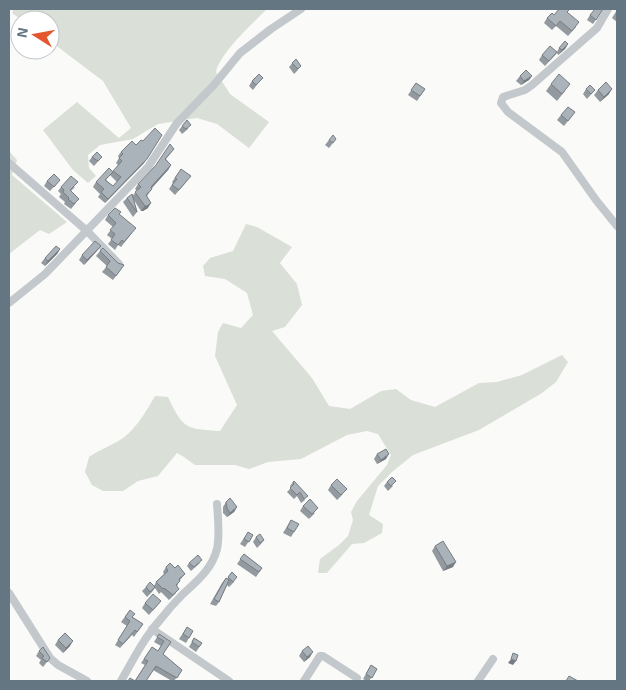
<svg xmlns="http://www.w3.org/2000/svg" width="626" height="690" font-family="'Exo 2',sans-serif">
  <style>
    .green { fill: #dadfd7 }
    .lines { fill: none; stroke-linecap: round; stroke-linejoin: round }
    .street { stroke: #c3c8cc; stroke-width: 8 }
    .wall { fill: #929a9f; fill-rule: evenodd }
    .shaded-wall { fill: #777d82 }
    .building { fill: #aab3b9; stroke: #777d82 }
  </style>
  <rect width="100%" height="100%" fill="#fafaf8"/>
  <!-- green -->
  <path class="green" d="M14 9H267C253 23 220 53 216 72L230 94 269 122 249 148 217 124 197 118 158 124 133 139 100 145 88 155 89 168 96 176 88 183 73 170 43 130 77 102 119 138 131 128 103 81 50 41V20H22L12 13Z
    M9 151 17 160 12 175 67 222 49 234 40 230 9 254Z
    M246 224 257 227 292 247 280 263 297 284 302 305 285 327 272 331 312 378 329 406 350 409 381 391 396 389 411 400 435 407 479 383 497 382 522 375 562 355 568 362 556 382 542 393 479 430 413 455 392 472 378 486 369 515 383 524 382 533 364 543 352 544 327 573H318L320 559 339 545 348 536 353 520 351 512 357 501 387 465 391 455 378 434 367 431 347 435 301 459 268 462 249 469 235 465H195L184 457 177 453 158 476 138 481 123 491H103L92 485 85 472 89 457C99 450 110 446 120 440 135 431 147 410 155 396L168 397C183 429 186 429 220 431L237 405 215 356 218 332 223 323 241 328 253 315 247 293 225 279 205 276 203 266 210 258 233 251Z"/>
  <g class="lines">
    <!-- street -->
    <path class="street" d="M608 9 597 28 532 85 525 90 503 97 501 103 508 112 562 152 596 200 617 226
      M9 163 87 231 119 264
      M9 303 45 274 148 167 177 123 213 86 240 53 271 29 301 9
      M9 593 50 658 58 665 87 681
      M152 629 229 681
      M121 681C133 660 144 638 160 620 167 611 175 602 183 594 197 581 212 569 217 549 220 535 218 518 217 504
      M304 681 320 656H323L357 678
      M478 681 493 659"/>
  </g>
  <!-- wall -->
  <path class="wall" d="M603 9 593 24 587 20 590 15Z
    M617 10V22L612 18Z
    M567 12 576 27 568 36 556 26 552 30 544 23 547 18 554 15Z
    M568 44 565 49 558 55 557 53 545 66 539 60 542 55 557 52 559 48Z
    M296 59 298 70 294 74 289 67Z
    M520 76H532L529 80 521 85 516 81Z
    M252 81 259 82 253 90 249 86Z
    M416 83 425 89 417 101 408 95Z
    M551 84 565 91 557 101 546 91Z
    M586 89 595 90 587 99 583 94Z
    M598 90 609 94 600 102 594 95Z
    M575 112 564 126 557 120 561 115Z
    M187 120 188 129 182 134 179 130Z
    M329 140 333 143 329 148 325 145Z
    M174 149 166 159 171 165 168 170 152 188V189L147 196 148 208 143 211H141L134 200 137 212 133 217 123 202 127 198 133 195 137 191 135 189 138 184Z
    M121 152 144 163 105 203 98 197 100 194 93 187 96 182 113 172 118 165 116 163 119 158 118 156ZM110 175 117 182 113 186 106 180Z
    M92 157H102L94 166 89 161Z
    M181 169 187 181 175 195 169 189 173 183 172 182Z
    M60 180 50 191 44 186 47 181Z
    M61 187H75L71 191 76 203 71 209 64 204 65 202 59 197 61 194 58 191Z
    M119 214 132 233 121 247 118 245 115 250 108 244 112 239 107 235 113 227 105 220 108 215Z
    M101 246 84 265 79 260 82 255Z
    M60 249 57 254 45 266 41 263 45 258Z
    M100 251 118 263 124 265 113 280 102 272 107 266 96 256Z
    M377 454 386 459 377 464 374 459Z
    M293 482 305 500 301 503 297 496 294 499 287 492 291 488 290 486Z
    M387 482 393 486 388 491 384 486Z
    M331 485 343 494 337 500 328 490Z
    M226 502 237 507 234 512 227 517 223 513V507Z
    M303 506 315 513 309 519 300 511Z
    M291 520 294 532 291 537 283 533Z
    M248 532 253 535 245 547 240 544Z
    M256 537 264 540 261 544 257 548 253 542Z
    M435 546 453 567 443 571 432 551Z
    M244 554 262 568 256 577 237 564Z
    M189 563H200L191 571 187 566Z
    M166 567 175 568 185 574 180 580 177 586 176 593 169 600 161 592 159 594 155 588 152 592 147 597 142 591 146 587 154 586 156 582 164 574 163 572Z
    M232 572 234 582 229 587 227 585 219 602 216 606 210 604 222 583 226 578 227 579Z
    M161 601 149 615 142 608 145 603Z
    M130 610 132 617 143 624 134 637 132 635 120 648 115 645 127 626 121 622Z
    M187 627 193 631 186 643 179 639Z
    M159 634 171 642 163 654 182 670 174 681H172L153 670 135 681 145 665 141 663 152 647 158 651 161 646 154 642Z
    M194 638 202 643 196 652 189 647Z
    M58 640 70 646 63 653 55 645Z
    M39 651 50 658 43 667 39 663 41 660 36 656Z
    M302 651 310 657 304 662 299 656Z
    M371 665 377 669 369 681H367L363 679Z"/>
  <!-- shaded-wall -->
  <path class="shaded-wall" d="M568 44 565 49 558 55 562 50Z
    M532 76 529 80 521 85 524 81Z
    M612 89 609 94 600 102 604 97Z
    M147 159 144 163 105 203 108 199Z
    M171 165 168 170 148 192 151 187Z
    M151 203 148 208 143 211H141L145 206Z
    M101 246 97 251 84 265 87 260Z
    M60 249 57 254 45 266 48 261Z
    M389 454 386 459 377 464 381 460Z
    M237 507 234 512 227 517 230 513Z
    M456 562 453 567 443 571 447 566Z
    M73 641 70 646 63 653 66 648Z
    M313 652 310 657 304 662 307 657Z
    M511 659 516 661 513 665 508 663Z"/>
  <!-- building -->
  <path class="building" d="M559 9H568L569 10 567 12 579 22 572 31 560 21 556 26 547 18 552 13 554 15Z
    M595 9H603L596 20 590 15Z
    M565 41 568 44 562 50 559 48Z
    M550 46 557 52 549 61 542 55Z
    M296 59 301 66 298 69 292 63Z
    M526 70 532 76 524 81 520 76Z
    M259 74 263 78 256 85 252 81Z
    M559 74 570 84 562 94 551 84Z
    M606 82 612 89 604 97 598 90Z
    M416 83 425 89 420 96 411 90Z
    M590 85 595 90 591 94 586 89Z
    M568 107 575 112 568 121 561 115Z
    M187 120 191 125 186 129 182 126Z
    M155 128 162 135 147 159 108 199 101 192 104 189 96 182 109 168 113 172 105 180 113 186 121 177 113 171 122 161 119 158 123 154 121 152 132 141 136 145 141 140 143 141Z
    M333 135 336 139 333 143 329 140Z
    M170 144 174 149 165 159 171 165 151 187 152 189 146 195 151 203 147 206H145L135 192 141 187 138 184 156 165Z
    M97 152 102 157 98 161 92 157Z
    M181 169 191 176 179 190 172 185 177 179 175 178Z
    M54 174 60 180 54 187 47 181Z
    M71 176 78 182 70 190 79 199 74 204 68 199 69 198 63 192 64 190 61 187Z
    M132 194 137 212 127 198Z
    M115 208 121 212 119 214 136 228 124 242 122 240 118 245 111 240 115 234 110 230 116 223 108 215Z
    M95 241 101 246 87 260 82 255Z
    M56 246 60 249 48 261 45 258Z
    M103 248 118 263 124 265 116 276 106 267 110 261 100 251Z
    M386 449 389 454 381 460 377 454Z
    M392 477 396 481 391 486 387 482Z
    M337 479 347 489 341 495 331 485Z
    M294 481 308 496 304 499 300 492 297 495 290 488 294 484 293 482Z
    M230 498 237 507 230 513 227 508 226 502Z
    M310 499 318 508 312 514 303 506Z
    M291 520 299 524 294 532 287 528Z
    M248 532 253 535 249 542 244 539Z
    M260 534 264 540 260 543 256 537Z
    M443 541 456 562 447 566 435 546Z
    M244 554 262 568 259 572 240 559Z
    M198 555 202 560 194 567 189 563Z
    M170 563 175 568 178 565 185 574 179 579 180 581 176 585 179 589 173 595 164 588 163 589 156 582 168 571 166 567Z
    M232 572 237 577 233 582 228 577Z
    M226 578 229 580 219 602 214 599Z
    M150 582 155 587 150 592 146 587Z
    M153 594 161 601 153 610 145 603Z
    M130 610 135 614 132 617 143 624 137 632 135 630 123 644 118 640 130 621 125 617Z
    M187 627 193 631 189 638 183 634Z
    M65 633 73 641 66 648 58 640Z
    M159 634 171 642 163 654 182 670 177 678 156 666 146 681H128L130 678 135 681 148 661 144 659 152 647 158 651 164 641 157 637Z
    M194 638 202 643 199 647 192 642Z
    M308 646 313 652 307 657 302 651Z
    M43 647 50 658 47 662 42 658 44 656 39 651Z
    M513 653 518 655 516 661 511 659Z
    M371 665 377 669 372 678 366 674Z
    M569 676 578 681H566Z"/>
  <!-- border -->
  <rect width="626" height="690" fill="none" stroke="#657683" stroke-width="20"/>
  <!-- north arrow -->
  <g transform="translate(35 35) rotate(281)"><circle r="24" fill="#ffffff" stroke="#c1c8cd"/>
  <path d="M0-4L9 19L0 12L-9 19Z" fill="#e4572e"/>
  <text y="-8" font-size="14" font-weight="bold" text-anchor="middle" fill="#657683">N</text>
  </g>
</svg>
